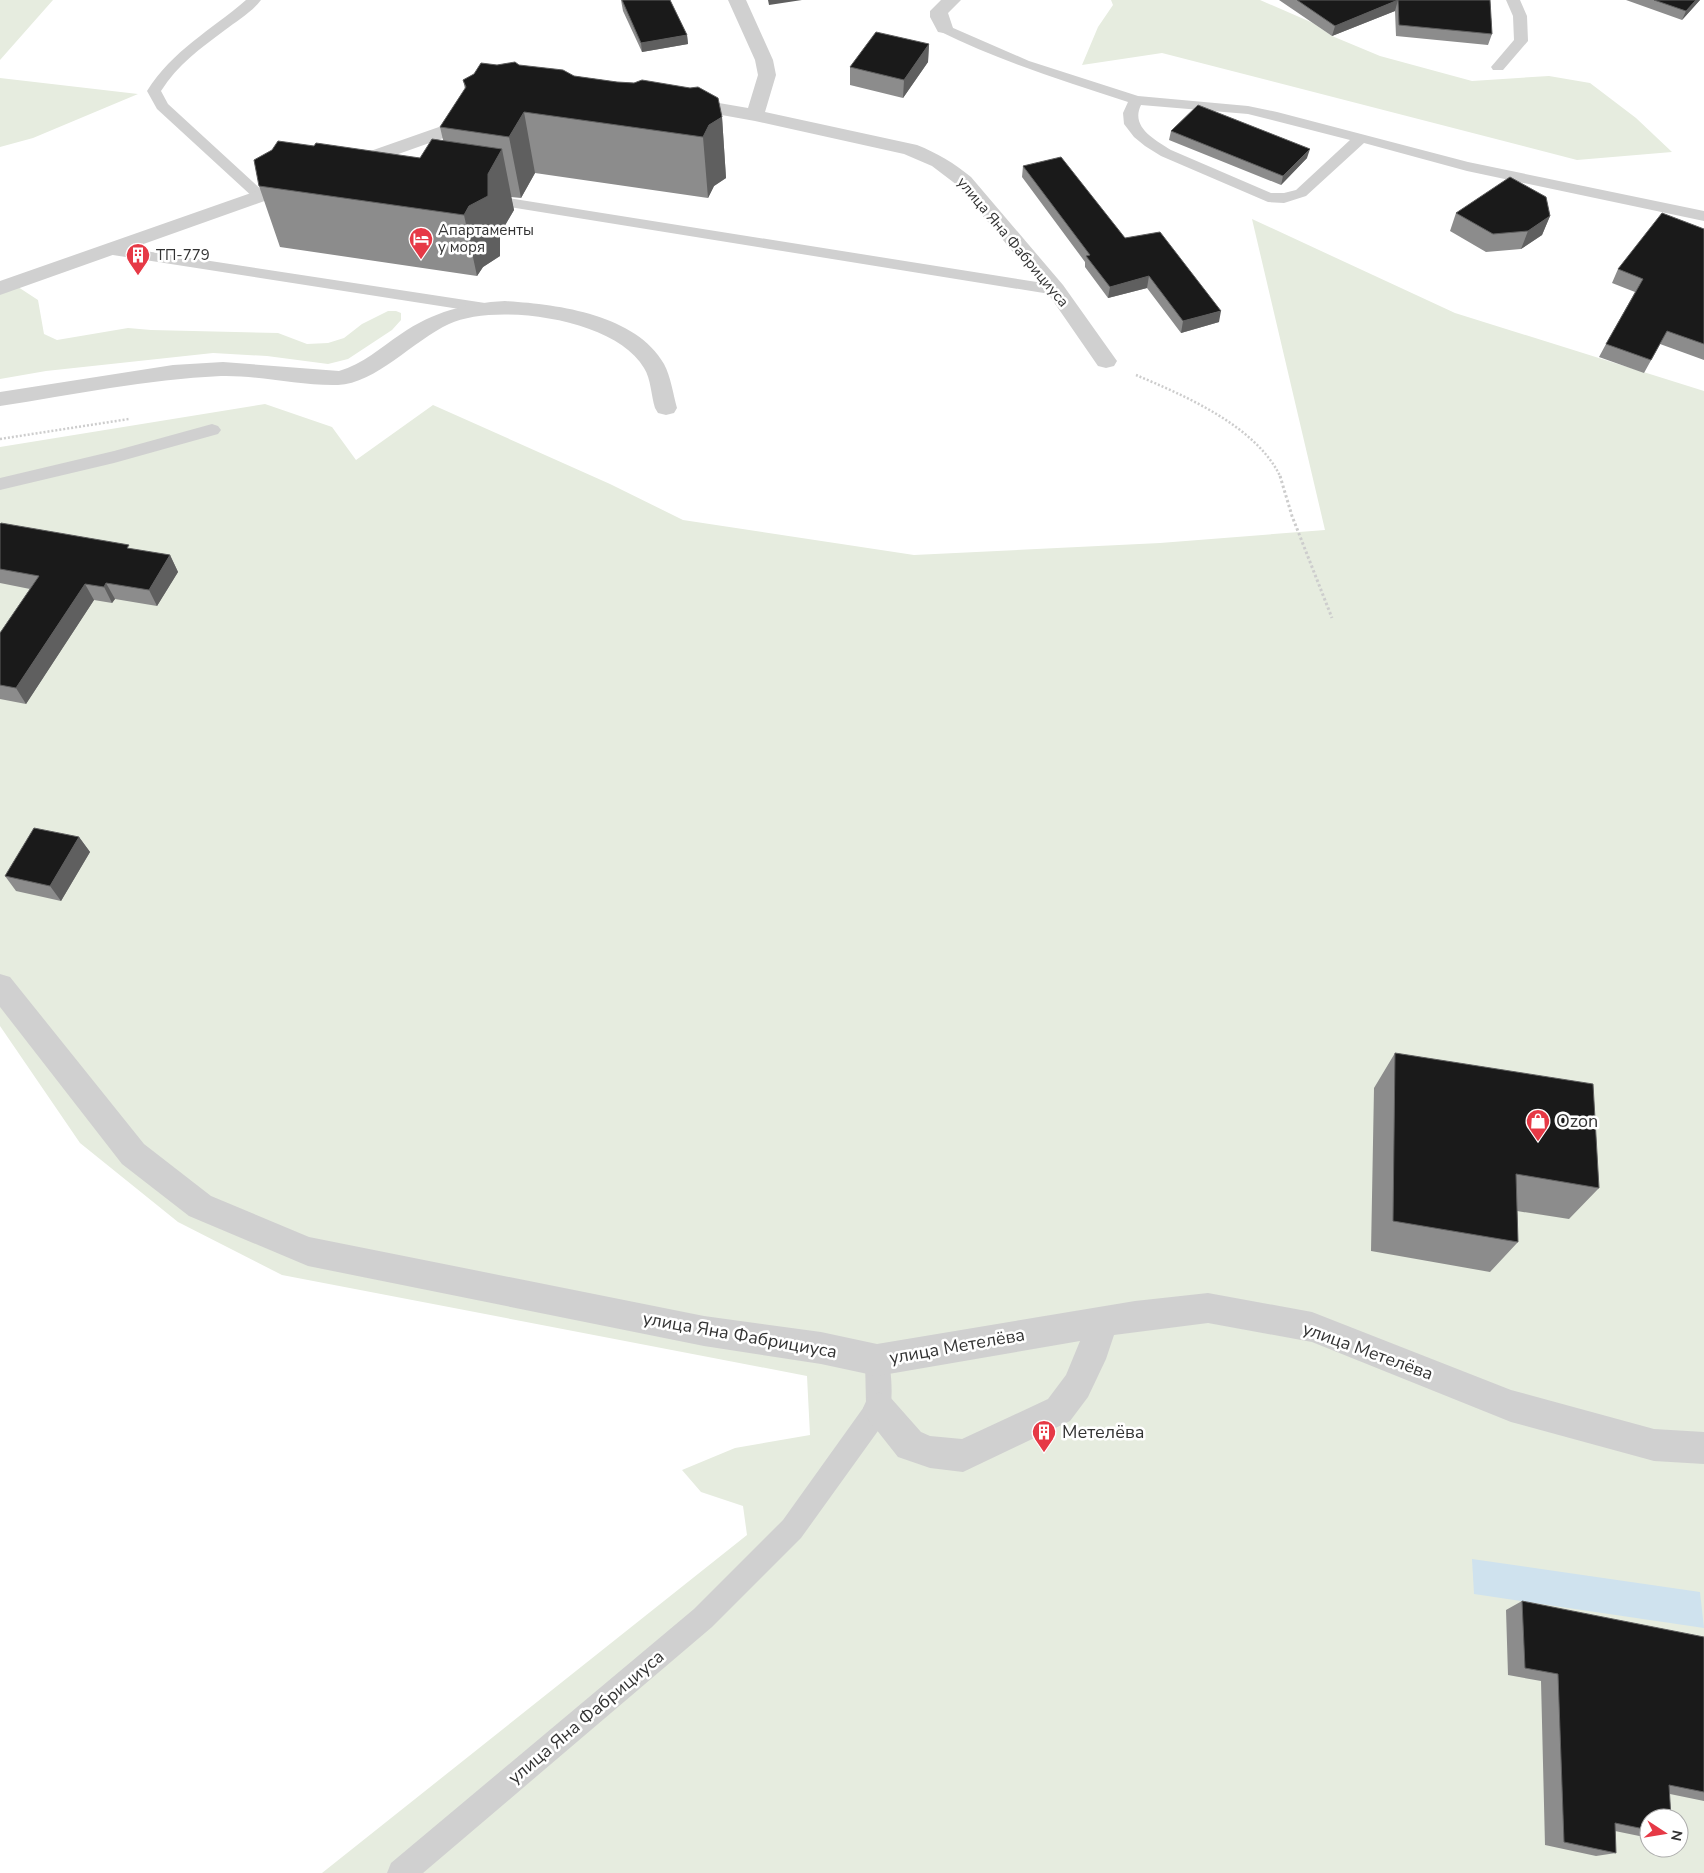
<svg xmlns="http://www.w3.org/2000/svg" width="1704" height="1873" font-family="'Nunito Sans',sans-serif">
  <style>
    .green { fill: #e6ecdf; fill-rule: evenodd }
    .water { fill: #cfe2ee }
    .lines { fill: none; stroke-linecap: round; stroke-linejoin: round }
    .path-far1 { stroke: #cdcdcd; stroke-width: 2.5; stroke-dasharray: 2 2; stroke-linecap: butt }
    .path { stroke: #cdcdcd; stroke-width: 3; stroke-dasharray: 2.5 2.5; stroke-linecap: butt }
    .service { fill: #d0d0d0; fill-rule: evenodd }
    .minor { fill: #d0d0d0; fill-rule: evenodd }
    .wall { fill: #8c8c8c }
    .shaded-wall { fill: #5f5f5f }
    .building { fill: #1a1a1a; stroke: #5f5f5f }
    .labels { text-anchor: middle; dominant-baseline: central; stroke-width: 5; stroke-linejoin: round; paint-order: stroke }
    .far-poi-label { font-size: 15px; fill: #333; stroke: #fff; text-anchor: start }
    .far-street-label { font-size: 15px; fill: #333; stroke: #fff }
    .poi-label { font-size: 18px; fill: #333; stroke: #fff; text-anchor: start }
    .street-label { font-size: 18px; fill: #333; stroke: #fff }
  </style>
  <rect width="100%" height="100%" fill="#fff"/>
  <!-- green -->
  <path class="green" d="M0 0H53L0 60Z
    M1111 0H1260L1313 23 1332 36 1380 56 1472 81 1549 76 1590 83 1636 118 1672 152 1577 160 1162 53 1082 65 1098 27 1113 5Z
    M0 78 138 94 33 138 0 147Z
    M1252 219 1455 313 1704 391V1873H322L747 1535 743 1506 701 1492 682 1470 735 1448 810 1435 807 1376 282 1275 178 1222 80 1143 0 1026V447L265 404 332 427 356 460 433 405 610 484 683 520 914 555 1160 543 1325 530ZM1649 1818H1679V1848H1649Z
    M15 285 38 300 44 334 57 340 128 328 151 330 278 333 307 344 328 343 344 338 362 324 388 311H396L401 313V320L392 330 348 359 328 364 267 356 213 353 46 371 0 379V290Z"/>
  <!-- water -->
  <path class="water" d="M1472 1559 1700 1592 1704 1628 1474 1594Z"/>
  <g class="lines">
    <!-- path-far1 -->
    <path class="path-far1" d="M1136 375C1185 396 1257 426 1281 478
      M0 439 129 419"/>
    <!-- path -->
    <path class="path" d="M1280 476 1292 516 1332 618"/>
    <!-- service -->
    <path class="service" d="M246 0H261C252 12 237 21 225 30 201 48 177 65 161 91L168 104 265 193 268 196 265 199H255L157 109 147 91C173 50 210 31 246 0Z
      M1506 0H1520L1527 16 1528 41 1503 70H1493L1491 67 1514 40 1513 16Z
      M944 24 1029 61 1138 96 1248 106 1277 112 1468 162 1704 211V221L1467 171 1364 143 1306 196 1284 203 1268 202 1161 156 1145 146 1134 137 1124 124 1123 113 1128 102C1063 81 1000 61 939 31L937 28 939 25ZM1141 105 1248 114 1350 140 1296 190 1284 193H1271L1171 150C1155 140 1130 127 1141 105Z
      M483 194 1056 285 1062 286 1064 290 1062 294 1056 295 478 202 475 199 478 196Z
      M106 245 485 303 491 304 493 308 491 312 485 313 100 253 98 250 100 247Z
      M212 424 218 426 221 430 218 434 114 463 0 490V478L114 451Z
      M877 1348 886 1351C892 1367 894 1402 888 1417L801 1538 712 1627 423 1873H387L391 1863 694 1609 783 1520 866 1404 865 1360 868 1351Z"/>
    <!-- minor -->
    <path class="minor" d="M728 0H746L773 60 776 75 765 112 917 145C937 153 954 163 971 177L1063 285 1117 361 1114 366 1106 368 1098 366 1049 295 957 185 932 166 904 154 755 121 677 107 675 103 677 99 684 97 748 108 758 75 755 60Z
      M941 0H961L948 13 953 28 950 32 944 33 938 32 930 17V11Z
      M476 114 483 116 485 120 483 124 356 169 349 171 342 169 339 165 342 161Z
      M297 177 304 179 307 183 304 187 0 295V281Z
      M505 301C556 304 636 314 664 364 671 377 673 394 677 408L674 413 666 415 658 413 655 408C651 395 651 379 644 368 616 319 497 302 449 324 414 340 375 384 338 385 299 386 260 375 221 376 147 379 73 395 0 406V392L173 365 223 362 339 371C363 364 380 348 401 334 433 312 466 303 505 301Z
      M0 974 10 977 144 1144 211 1196 309 1237 704 1316 821 1332 877 1344 1135 1301 1208 1293 1312 1312 1511 1390 1654 1429 1704 1432V1464L1654 1461 1511 1422 1312 1342 1208 1323 1114 1335 1106 1359 1088 1397 1070 1421 963 1472 930 1468 898 1457 868 1419 863 1408 868 1397 879 1392 890 1397 921 1432 930 1436 962 1439 1048 1399 1066 1375 1080 1341 877 1376 821 1364 704 1346 308 1266 189 1216 122 1164 0 1007Z"/>
  </g>
  <!-- wall -->
  <path class="wall" d="M621 0H670L687 35 688 44 642 52 623 11Z
    M1279 0H1490L1492 34 1488 45 1396 36 1395 11 1332 36Z
    M1626 0H1700L1682 20Z
    M929 44 928 62 903 98 850 85V67Z
    M497 65H519L574 76 617 82 634 83 722 117 726 178 714 186 708 198 535 173 521 198 511 197 514 210 500 234V256L483 267 477 276 280 247 259 186 314 146 420 158 443 140 440 127 465 89 463 80Z
    M1171 131 1307 158 1281 185 1169 140Z
    M1023 166 1125 238 1219 322 1181 333 1147 288 1108 298 1085 267V262L1022 177Z
    M1456 213 1550 216 1542 235 1521 249 1486 252 1450 231Z
    M1704 229V360L1660 344 1644 373 1599 357 1606 344 1635 292 1612 283 1618 269Z
    M0 524 131 549 170 555 178 572 157 606 115 599 112 603 94 600 26 704 0 699V633L30 589 0 583Z
    M79 837 90 852 61 901 16 891 5 876Z
    M1395 1053 1599 1188 1569 1219 1517 1211 1518 1242 1490 1272 1371 1251 1374 1088Z
    M1522 1601 1704 1637V1801L1670 1794 1649 1818V1838L1615 1831 1616 1853 1596 1856 1545 1845 1541 1681 1508 1675 1506 1610Z"/>
  <!-- shaded-wall -->
  <path class="shaded-wall" d="M768 0H802L769 5Z
    M1398 0 1395 11 1332 36 1335 26Z
    M1696 0H1700L1682 20 1686 11Z
    M687 35 688 44 642 52 641 43Z
    M929 44 928 62 903 98 904 80Z
    M524 112 535 173 521 198 509 137Z
    M722 117 726 178 714 186 708 198 703 137 709 125Z
    M502 149 514 210 500 234V256L483 267 477 276 464 215Z
    M1310 149 1307 158 1281 185 1283 176Z
    M1550 216 1542 235 1521 249 1528 231Z
    M1149 276 1147 288 1108 298 1110 287Z
    M1221 311 1219 322 1181 333 1183 321Z
    M170 555 178 572 157 606 149 590Z
    M106 583 115 599 112 603 104 587Z
    M85 584 94 600 26 704 16 688Z
    M79 837 90 852 61 901 50 886Z"/>
  <!-- building -->
  <path class="building" d="M622 0H670L687 35 641 43Z
    M1297 0H1398L1335 26Z
    M1398 0H1490L1492 34 1399 25Z
    M1654 0H1696L1686 11Z
    M876 32 929 44 904 80 850 67Z
    M515 62 519 65 563 70 574 76 617 82 634 83 642 80 690 88 698 87 718 98 722 117 709 125 703 137 524 112 509 137 440 127 466 87 463 80 474 74 481 63 497 65Z
    M1198 105 1310 149 1283 176 1171 131Z
    M432 139 502 149 488 174V196L469 206 464 215 259 186 254 160 272 150 278 141 314 146 316 143 420 158Z
    M1061 157 1125 238 1160 232 1221 311 1183 321 1149 276 1110 287 1086 256 1090 255 1023 166Z
    M1510 177 1546 197 1550 216 1528 231 1493 234 1456 213Z
    M1662 213 1704 229V344L1667 331 1651 360 1606 344 1643 279 1618 269Z
    M1 523 129 545 127 548 170 555 149 590 106 583 104 587 85 584 16 688 0 685V633L39 576 0 569V524Z
    M34 828 79 837 50 886 5 876Z
    M1395 1053 1593 1084 1599 1188 1516 1174 1518 1242 1393 1221Z
    M1522 1601 1704 1637V1792L1669 1785 1671 1818H1649V1830L1615 1823 1616 1853 1564 1842 1558 1674 1525 1668Z"/>
  <!-- icons -->
  <defs>
    <g id="hotel-pin" transform="scale(1.25)"><path d="M0 17L-7.5 6A9.5 9.5 0 1 1 7.5 6Z" fill="#e63946" stroke="#fff"/><path d="M-6-4.5h1.5V1H6V5H4.5V3h-9V5H-6ZM-4 0a1.8 1.8 0 1 1 3.6 0ZM.5 0V-2.5h3Q6-2.5 6 0Z" fill="#fff"/></g>
    <g id="building-pin" transform="scale(1.25)"><path d="M0 17L-7.5 6A9.5 9.5 0 1 1 7.5 6Z" fill="#e63946" stroke="#fff"/><path d="M-4-6H4V6H1V3H-1V6H-4ZM-2.5-4.3h1.7v1.8h-1.7ZM.8-4.3h1.7v1.8H.8ZM-2.5-1h1.7V.8h-1.7ZM.8-1h1.7V.8H.8Z" fill="#fff"/></g>
    <g id="shop-pin" transform="scale(1.25)"><path d="M0 17L-7.5 6A9.5 9.5 0 1 1 7.5 6Z" fill="#e63946" stroke="#fff"/><path d="M-5-2.5h2.3a2.7 3.5 0 0 1 5.4 0H5L5.5 6h-11ZM-1.5-2.5h3a1.5 2.3 0 0 0-3 0Z" fill="#fff"/></g>
  </defs>
  <g fill-rule="evenodd">
    <use href="#hotel-pin" x="421" y="239"/>
    <use href="#building-pin" x="138" y="255"/>
    <use href="#shop-pin" x="1538" y="1121"/>
    <use href="#building-pin" x="1044" y="1432"/>
  </g>
  <g class="labels">
    <!-- far-poi labels -->
    <g class="far-poi-label">
      <text x="438" y="230">Апартаменты<tspan x="438" dy="17">у моря</tspan></text>
      <text x="156" y="255">ТП-779</text>
    </g>
    <!-- far-street labels -->
    <g class="far-street-label">
      <text transform="translate(1013 242) rotate(50)">улица Яна Фабрициуса</text>
    </g>
    <!-- poi labels -->
    <g class="poi-label">
      <text x="1556" y="1121">Ozon</text>
      <text x="1062" y="1432">Метелёва</text>
    </g>
    <!-- street labels -->
    <g class="street-label">
      <text transform="translate(740 1335) rotate(10)">улица Яна Фабрициуса</text>
      <text transform="translate(957 1346) rotate(-10)">улица Метелёва</text>
      <text transform="translate(1368 1351) rotate(20)">улица Метелёва</text>
      <text transform="translate(586 1717) rotate(-40)">улица Яна Фабрициуса</text>
    </g>
  </g>
  <!-- north arrow -->
  <g transform="translate(1664 1833) rotate(102)"><circle r="24" fill="#ffffff" stroke="#adadad"/>
  <path d="M0-4L9 19L0 12L-9 19Z" fill="#e63946"/>
  <text y="-8" font-size="14" font-weight="bold" text-anchor="middle" fill="#333333">N</text>
  </g>
</svg>
